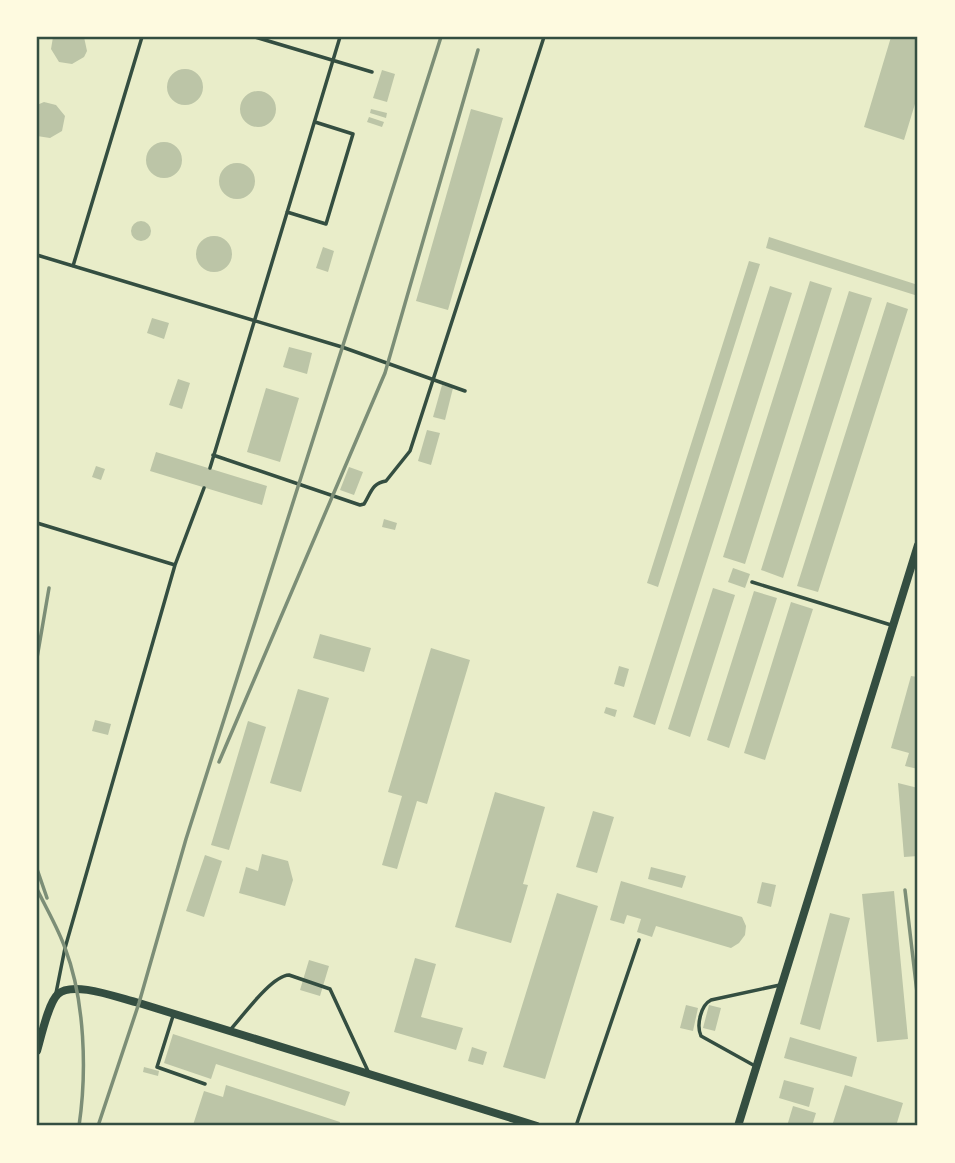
<svg xmlns="http://www.w3.org/2000/svg" width="955" height="1163" font-family="Ubuntu,sans-serif">
  <style>
    .building { fill: #bcc5a7 }
    .lines { fill: none; stroke-linecap: round; stroke-linejoin: round }
    .service { stroke: #344e41; stroke-width: 3.5 }
    .tertiary { stroke: #344e41; stroke-width: 8 }
    .rail { stroke: #7c8e77; stroke-width: 3.5 }
    .neatline { fill: none; stroke: #344e41; stroke-width: 2.5 }
  </style>
  <rect width="100%" height="100%" fill="#e9edc9"/>
  <!-- building -->
  <path class="building" d="M53 37H84L87 51 84 57 72 64 59 62 51 49Z
    M891 37 918 38V94L904 140 864 127Z
    M167 87a18 18 0 1 1 36 0a18 18 0 1 1-36 0Z
    M382 70 395 74 387 102 373 98Z
    M240 109a18 18 0 1 1 36 0a18 18 0 1 1-36 0Z
    M44 102 56 105 65 116 62 131 50 138 37 136V105Z
    M371 109 387 113 386 118 370 113Z
    M471 109 503 118 448 310 416 301Z
    M369 117 384 122 382 127 367 122Z
    M146 160a18 18 0 1 1 36 0a18 18 0 1 1-36 0Z
    M219 181a18 18 0 1 1 36 0a18 18 0 1 1-36 0Z
    M131 231a10 10 0 1 1 20 0a10 10 0 1 1-20 0Z
    M196 254a18 18 0 1 1 36 0a18 18 0 1 1-36 0Z
    M769 237 918 285V296L766 248Z
    M323 247 334 251 328 272 316 268Z
    M749 261 760 264 658 587 647 583Z
    M810 281 832 288 745 564 723 557Z
    M770 286 792 293 655 725 633 717Z
    M849 291 872 298 783 578 761 570Z
    M887 302 908 309 818 592 797 586Z
    M152 318 169 323 164 339 147 333Z
    M289 347 312 353 307 374 283 367Z
    M178 379 190 383 182 409 169 405Z
    M442 385 453 388 445 420 433 417Z
    M266 388 299 398 280 462 247 452Z
    M427 430 440 433 431 465 418 461Z
    M156 452 267 486 262 505 150 471Z
    M96 466 105 469 101 480 92 477Z
    M349 467 363 472 354 495 340 490Z
    M384 519 397 523 395 530 382 527Z
    M733 568 750 574 745 588 728 582Z
    M713 588 735 595 690 737 668 729Z
    M754 591 777 598 729 748 707 740Z
    M791 602 813 609 765 760 744 753Z
    M320 634 371 648 364 672 313 658Z
    M431 648 470 660 427 804 417 801 397 869 382 865 402 796 388 792Z
    M619 666 629 669 624 687 614 684Z
    M911 676 918 677V769L905 766 909 753 891 748Z
    M298 689 329 698 301 792 270 783Z
    M606 707 617 710 615 717 604 713Z
    M95 720 111 724 108 735 92 731Z
    M248 721 266 727 229 850 211 845Z
    M898 783 918 788V856L904 857Z
    M495 792 545 807 523 884 528 885 511 943 455 927Z
    M593 811 614 817 597 873 576 867Z
    M262 854 288 861 293 880 285 906 239 893 246 867 258 871Z
    M205 855 222 861 204 917 186 911Z
    M651 867 686 876 682 888 648 879Z
    M621 881 742 917 746 926 745 935 739 943 731 948 656 926 652 937 637 932 641 919 627 915 624 924 610 920Z
    M762 882 776 885 771 907 757 903Z
    M894 891 908 1039 877 1042 862 894Z
    M557 893 598 906 545 1079 503 1067Z
    M830 913 850 918 820 1030 800 1024Z
    M415 958 436 964 421 1017 463 1028 456 1050 394 1032Z
    M309 960 329 966 320 996 300 990Z
    M686 1005 698 1008 693 1031 680 1028Z
    M709 1005 721 1008 715 1031 703 1028Z
    M173 1034 350 1092 345 1106 216 1064 211 1079 164 1063Z
    M790 1037 857 1057 852 1077 784 1058Z
    M472 1047 487 1052 483 1065 468 1061Z
    M144 1067 159 1071 158 1076 143 1072Z
    M784 1080 814 1088 809 1107 779 1098Z
    M226 1085 340 1122 339 1126 193 1125 204 1091 223 1097Z
    M845 1085 903 1103 896 1126H832Z
    M793 1106 816 1113 812 1126H787Z"/>
  <g class="lines">
    <!-- service -->
    <path class="service" d="M255 37 372 72
      M287 212 326 224 353 134 315 122
      M37 255 342 347 465 391
      M73 266 142 37
      M213 455 360 505 364 504C371 493 372 483 386 481L410 451 544 37
      M210 468 340 37
      M37 523 175 565
      M752 582 891 625
      M56 993 65 948 175 565 204 488
      M173 1016 157 1067 205 1084
      M230 1030C243 1016 271 976 289 975L330 989 368 1071
      M755 1066 701 1036C696 1025 701 1005 711 1000L780 985
      M576 1126 639 940"/>
    <!-- tertiary -->
    <path class="tertiary" d="M37 1051C41 1038 48 1003 58 994 73 980 121 999 139 1003L537 1126
      M738 1126 918 545"/>
    <!-- rail -->
    <path class="rail" d="M37 658 49 588
      M219 762 385 373 478 50
      M37 869 47 898
      M37 889C46 908 58 928 65 948 85 1000 87 1072 79 1126
      M905 890 918 1001
      M98 1126 139 1003 186 839 441 37"/>
  </g>
  <!-- border -->
  <rect width="955" height="1163" fill="none" stroke="#fefae0" stroke-width="77"/>
  <rect x="38" y="38" width="878" height="1086" class="neatline"/>
</svg>
